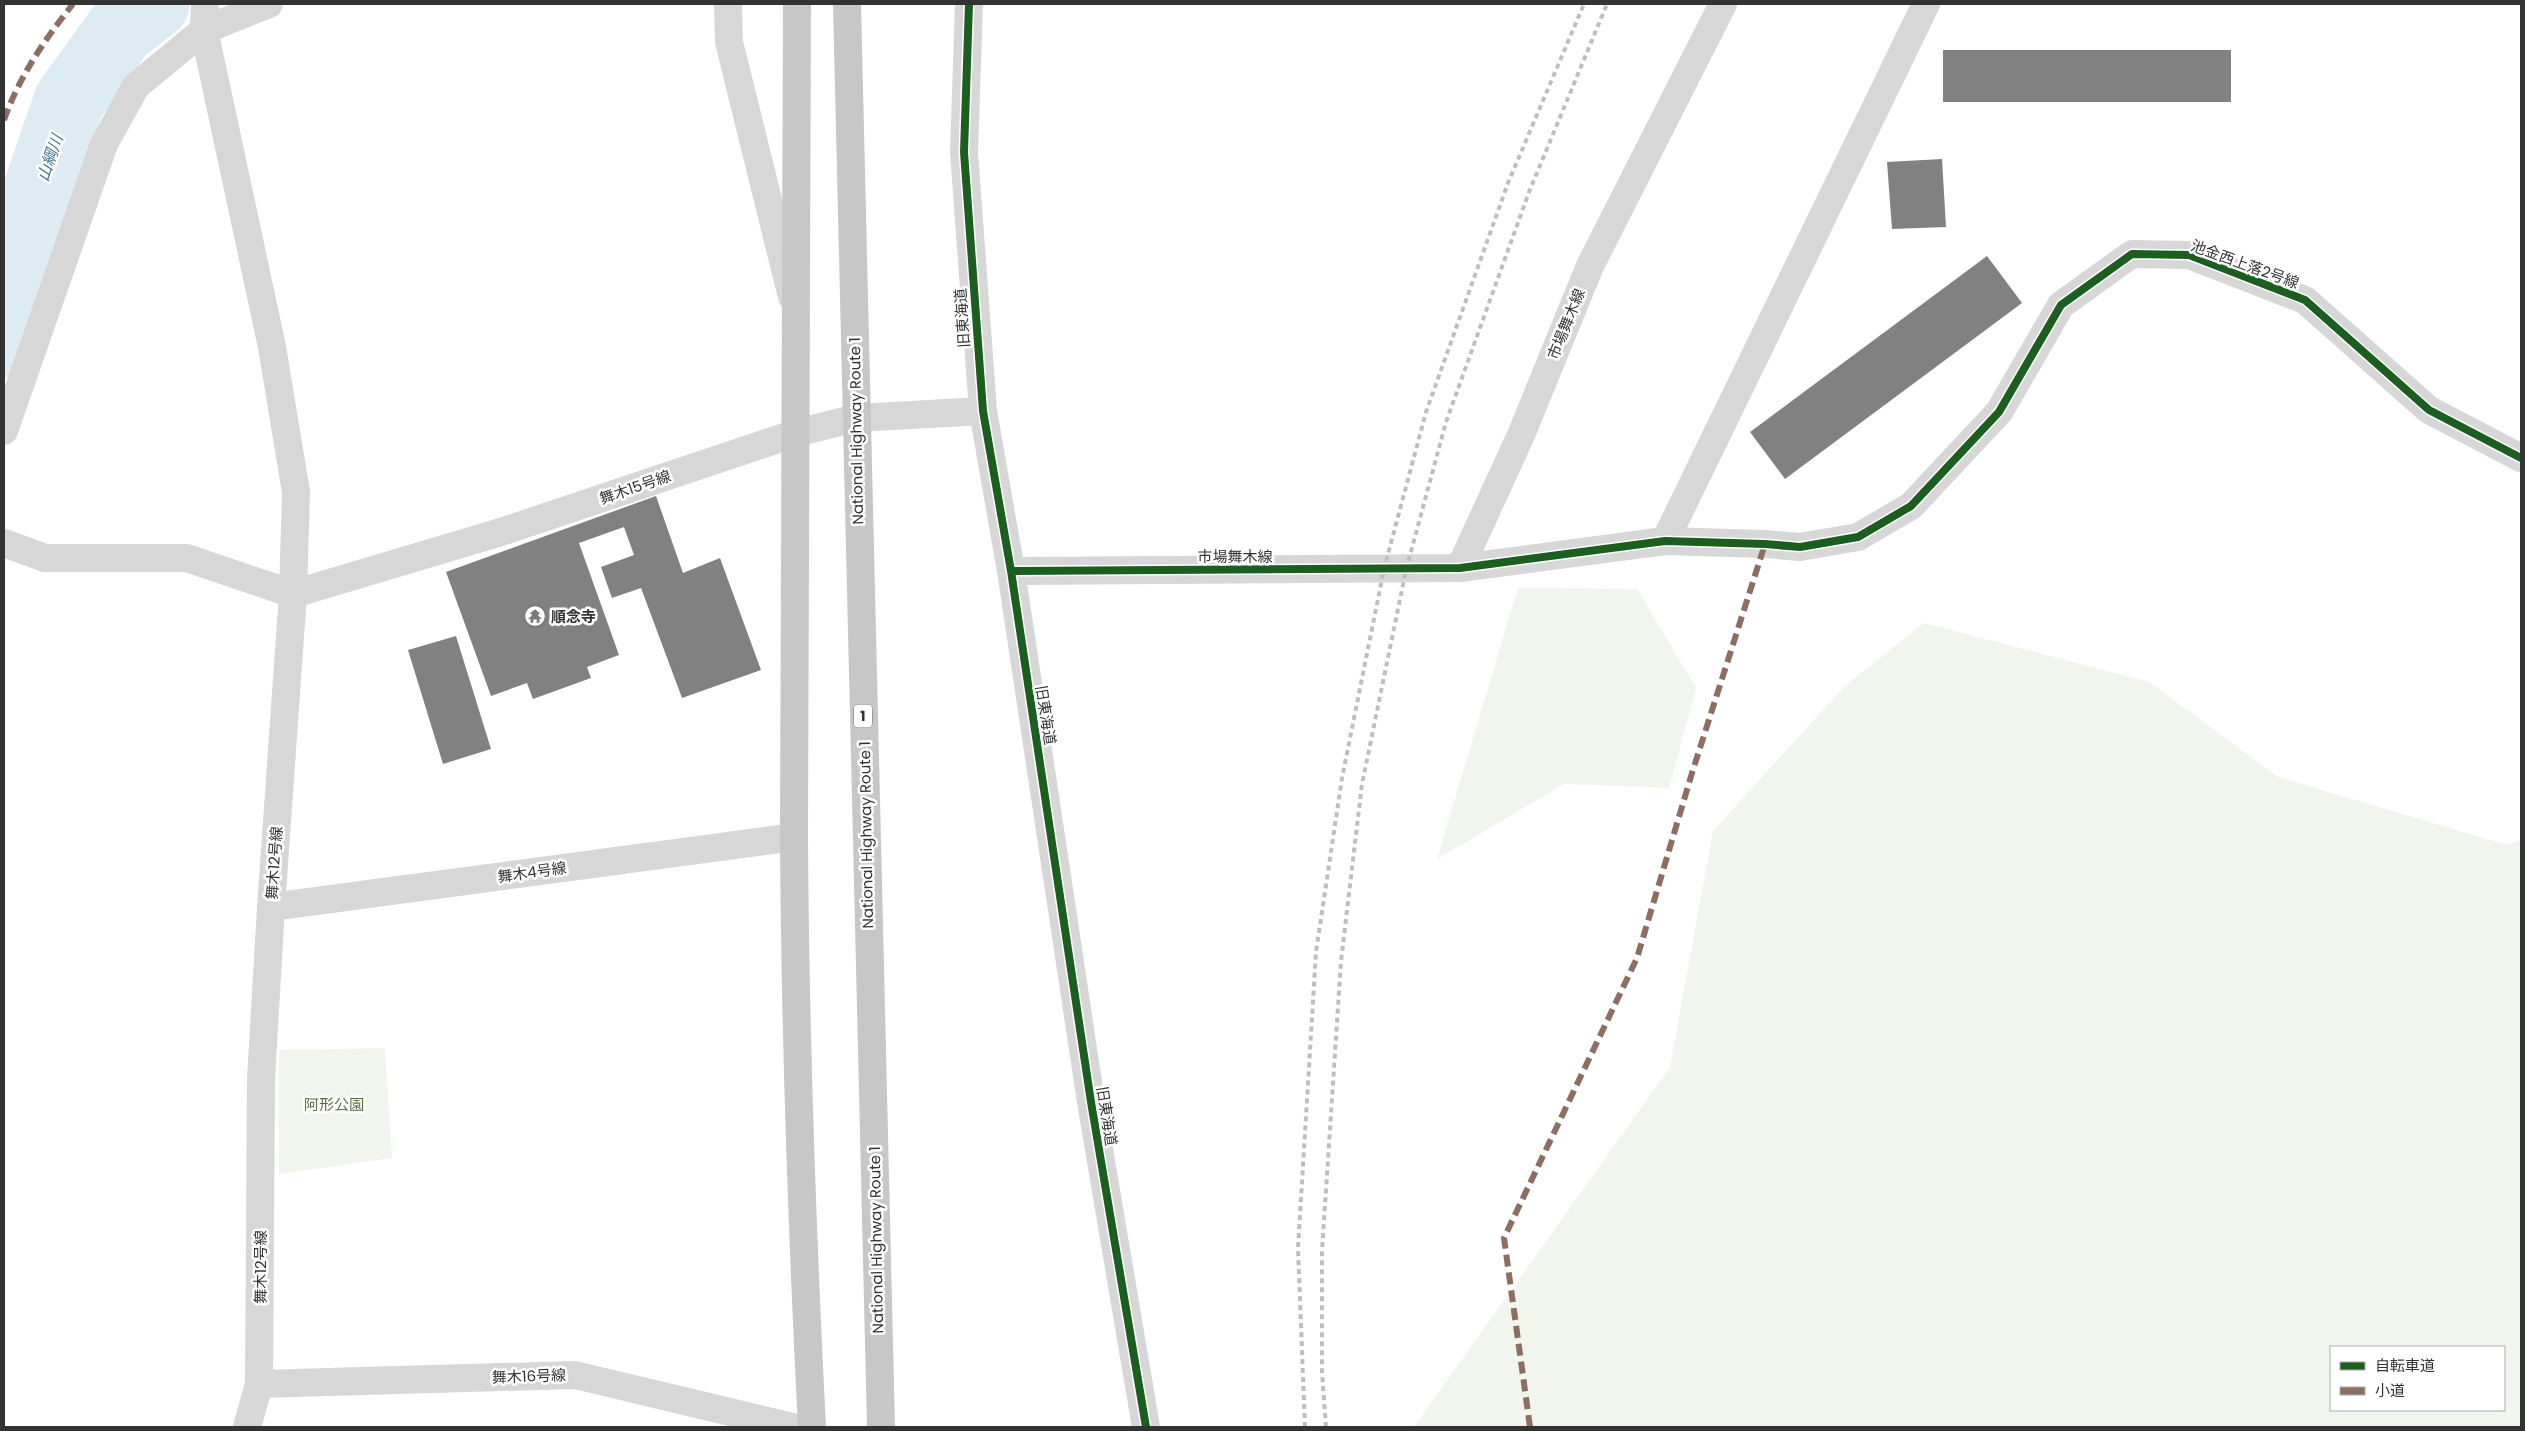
<svg xmlns="http://www.w3.org/2000/svg" width="2525" height="1431" font-family="Poppins,'Noto Sans JP',sans-serif">
  <style>
    .green { fill: #f1f5ed; fill-rule: evenodd }
    .lines { fill: none; stroke-linecap: round; stroke-linejoin: round }
    .river { stroke: #ddebf3; stroke-width: 71 }
    .building { fill: #818181 }
    .minor { stroke: #d7d7d7; stroke-width: 28 }
    .trunk { stroke: #c7c7c7; stroke-width: 28 }
    .rail { stroke: #bebebe; stroke-width: 4; stroke-dasharray: 5 4; stroke-linecap: butt }
    .quiet { stroke: #8d6e63; stroke-width: 6; stroke-dasharray: 12 6; stroke-linecap: butt }
    .cycleway-casing { stroke: #fff; stroke-width: 11 }
    .cycleway { stroke: #1b5e20; stroke-width: 8 }
    .labels { text-anchor: middle; dominant-baseline: central; stroke-width: 5; stroke-linejoin: round; paint-order: stroke }
    .shield { fill: #fff; stroke: #707070; stroke-width: 1 }
    .shield-label { font-size: 14px; font-weight: bold; fill: #333 }
    .street-label { font-size: 15px; fill: #333; stroke: #fff }
    .poi-label { font-size: 15px; font-weight: bold; fill: #333; stroke: #fff; text-anchor: start }
    .park-label { font-size: 15px; fill: #56703f; stroke: #fff }
    .water-label { font-size: 16px; font-style: italic; fill: #3f7597; stroke: #fff }
  </style>
  <rect width="100%" height="100%" fill="#fff"/>
  <!-- green -->
  <path class="green" d="M1518 588 1637 589 1696 688 1669 788 1564 784 1437 859Z
    M1924 623 2149 682 2278 777 2507 845 2521 840V1427H1414L1670 1067 1713 831 1844 687ZM2331 1347H2504V1410H2331Z
    M385 1048 392 1158 279 1174V1050Z"/>
  <g class="lines">
    <!-- river -->
    <path class="river" d="M4 342 9 334 16 255 69 101 121 29 154 4"/>
  </g>
  <!-- building -->
  <path class="building" d="M1943 50H2231V102H1943Z
    M1942 159 1946 227 1892 229 1887 162Z
    M1987 256 2022 303 1785 479 1750 432Z
    M656 496 683 573 720 558 761 670 682 698 641 588 612 598 601 567 634 555 624 527 579 543 619 655 587 667 591 678 533 699 527 683 491 696 446 572Z
    M456 636 491 749 443 764 408 650Z"/>
  <g class="lines">
    <!-- minor -->
    <path class="minor" d="M205 4 204 30 272 347 296 492 293 594 271 907 261 1079 259 1384 247 1427
      M728 4 729 42 792 297
      M969 4 964 152 983 411 1011 571 1091 1102 1146 1427
      M4 431 104 144 136 86 204 30 269 4
      M1665 541 1926 4
      M4 543 45 558H187L293 594
      M1460 568 1521 435 1590 266 1723 4
      M1011 571 1460 568 1665 541 1765 544 1800 547 1858 537 1911 506 1999 412 2061 305 2132 254 2189 255 2305 300 2429 410 2521 458
      M293 594 501 532 796 433 856 418 983 411
      M271 907 794 837
      M259 1384 575 1375 793 1427"/>
    <!-- trunk -->
    <path class="trunk" d="M797 4C798 280 794 557 794 834 795 1032 802 1230 812 1427
      M847 4 881 1427"/>
    <!-- rail -->
    <path class="rail" d="M1305 1427 1298 1248 1316 952 1342 778 1384 569 1426 412 1508 183 1584 4
      M1326 1427 1322 1373V1251L1341 961 1362 784 1406 570 1446 422 1529 192 1607 4"/>
    <!-- quiet -->
    <path class="quiet" d="M4 120C19 77 45 39 73 4
      M1530 1427 1504 1238 1637 958 1692 773 1765 544"/>
    <!-- cycleway casing -->
    <g class="cycleway-casing">
      <path id="cycleway" d="M969 4 964 152 983 411 1011 571 1091 1102 1146 1427
        M1011 571 1460 568 1665 541 1765 544 1800 547 1858 537 1911 506 1999 412 2061 305 2132 254 2189 255 2305 300 2429 410 2521 458"/>
    </g>
    <!-- cycleway -->
    <use href="#cycleway" class="cycleway"/>
  </g>
  <!-- icons -->
  <defs>
    <g id="temple-ring" transform="scale(1.125)"><circle r="9.5" fill="#fff" stroke="#7a7a7a" stroke-width="1.5"/><path d="M0-6L5-2H3V0L6.5 2.5H4V6H1.5V3h-3V6H-4V2.5H-6.5L-3 0V-2H-5Z" fill="#7a7a7a"/></g>
  </defs>
  <g fill-rule="evenodd">
    <use href="#temple-ring" x="535" y="616"/>
  </g>
  <g class="labels">
    <!-- shield labels -->
    <rect class="shield" x="854" y="704.5" width="18" height="23" rx="4"/>
    <g class="shield-label">
      <text x="863" y="716">1</text>
    </g>
    <!-- street labels -->
    <g class="street-label">
      <text transform="translate(2245 264) rotate(20)">池金西上落2号線</text>
      <text transform="translate(962 318) rotate(-94)">旧東海道</text>
      <text transform="translate(1566 324) rotate(-68)">市場舞木線</text>
      <text transform="translate(856 431) rotate(-91)">National Highway Route 1</text>
      <text transform="translate(635 487) rotate(-19)">舞木15号線</text>
      <text x="1235" y="556">市場舞木線</text>
      <text transform="translate(1046 715) rotate(81)">旧東海道</text>
      <text transform="translate(866 835) rotate(-91)">National Highway Route 1</text>
      <text transform="translate(274 863) rotate(-86)">舞木12号線</text>
      <text transform="translate(532 872) rotate(-8)">舞木4号線</text>
      <text transform="translate(1107 1116) rotate(81)">旧東海道</text>
      <text transform="translate(876 1240) rotate(-91)">National Highway Route 1</text>
      <text transform="translate(260 1267) rotate(-90)">舞木12号線</text>
      <text transform="translate(529 1376) rotate(-2)">舞木16号線</text>
    </g>
    <!-- poi labels -->
    <g class="poi-label">
      <text x="551" y="616">順念寺</text>
    </g>
    <!-- park labels -->
    <g class="park-label">
      <text x="334" y="1104">阿形公園</text>
    </g>
    <!-- water labels -->
    <g class="water-label">
      <text transform="translate(50 158) rotate(-71)">山綱川</text>
    </g>
  </g>
  <!-- border -->
  <rect width="2525" height="1431" fill="none" stroke="#333333" stroke-width="10"/>
  <!-- legend -->
  <rect x="2330" y="1346" width="175" height="65" fill="#ffffff" stroke="#adadad"/>
  <rect x="2340" y="1362" width="25" height="8" fill="#1b5e20" stroke="#adadad"/>
  <text x="2375" y="1371" font-size="15" fill="#333333">自転車道</text>
  <rect x="2340" y="1387" width="25" height="8" fill="#8d6e63" stroke="#adadad"/>
  <text x="2375" y="1396" font-size="15" fill="#333333">小道</text>
</svg>
